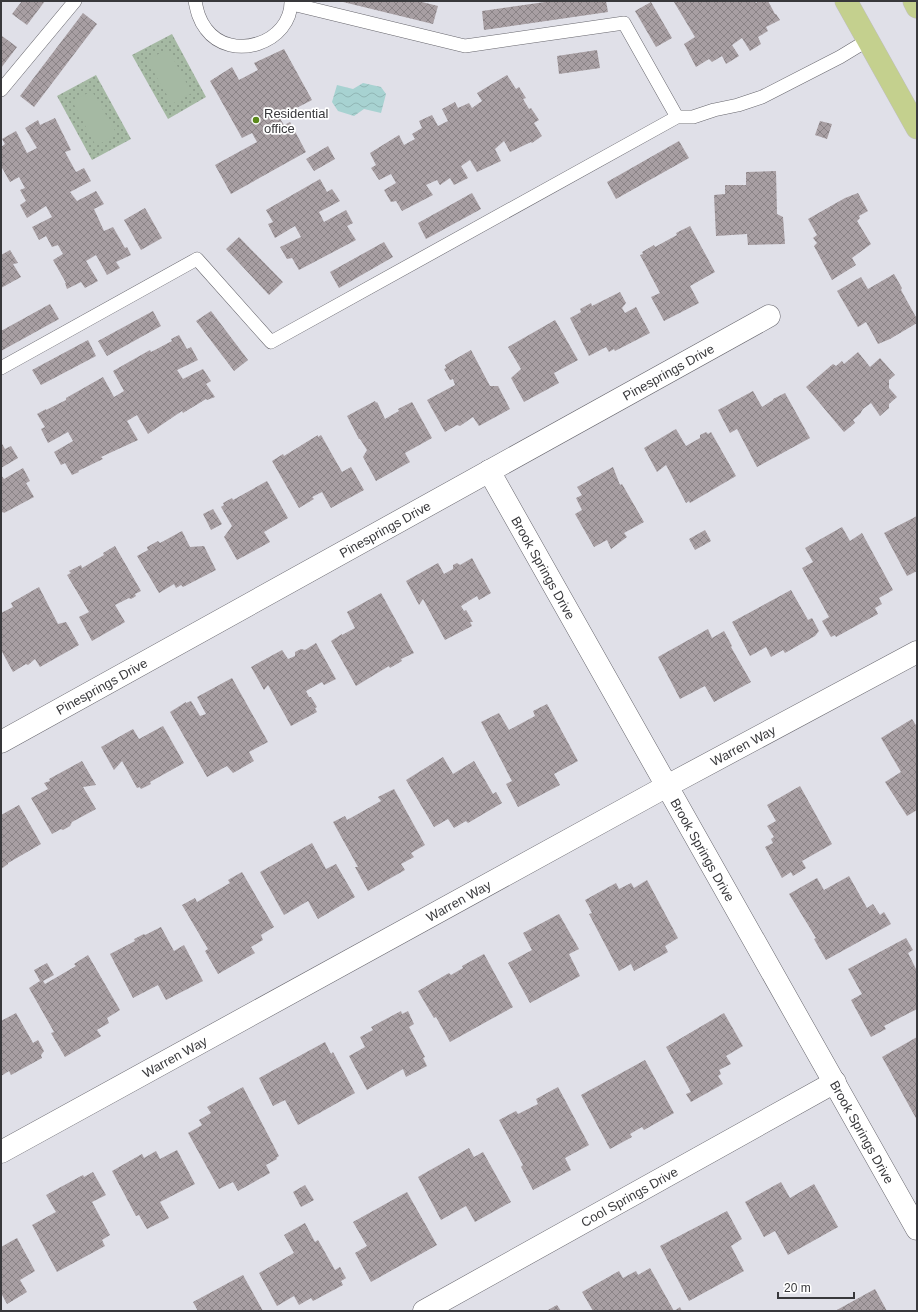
<svg xmlns="http://www.w3.org/2000/svg" width="918" height="1312" font-family="Arial,sans-serif">
  <style>
    .park { fill: url(#park-dots) }
    .pitch { fill: #a5b9a3 }
    .water { fill: url(#water-waves) }
    .building { fill: url(#building-cross-hatch) }
    .lines { fill: none; stroke-linecap: round; stroke-linejoin: round }
    .service-casing { stroke: #67666d; stroke-width: 14 }
    .minor-casing { stroke: #67666d; stroke-width: 23 }
    .primary-casing { stroke: #bfbfc0; stroke-width: 23 }
    .service { stroke: #fff; stroke-width: 13 }
    .minor { stroke: #fff; stroke-width: 22 }
    .primary { stroke: #c4d08e; stroke-width: 22 }
    .poi-dot { fill: #5b891b; stroke: #fff; stroke-width: 1.5 }
    .labels { text-anchor: middle; dominant-baseline: central; stroke-width: 3.5; stroke-linejoin: round; paint-order: stroke }
    .poi-label { font-size: 13px; fill: #38383b; stroke: #fff; text-anchor: start }
    .street-label { font-size: 13px; fill: #38383b; stroke: #fff }
  </style>
  <defs>
    <pattern id="park-dots" width="8" height="8" patternUnits="userSpaceOnUse"><rect width="8" height="8" fill="#a5b9a3"/><path d="M2 2h.1M6 6h.1" fill="none" stroke="#879786" stroke-width="1.8" stroke-linecap="round"/></pattern>
    <pattern id="water-waves" width="16" height="10" patternUnits="userSpaceOnUse"><rect width="16" height="10" fill="#a7d2d1"/><path d="M0 5q4-4 8 0t8 0" fill="none" stroke="#90b5b4"/></pattern>
    <pattern id="building-cross-hatch" width="8" height="8" patternUnits="userSpaceOnUse"><rect width="8" height="8" fill="#a89fa3"/><path d="M0 0l8 8M0 8l8-8" fill="none" stroke="#8a8386"/></pattern>
  </defs>
  <rect width="100%" height="100%" fill="#e0e0e8"/>
  <!-- park -->
  <path class="park" d="M172 34 206 97 168 119 132 55Z
    M96 75 131 139 92 160 57 96Z"/>
  <!-- pitch -->
  <path class="pitch" d="M168 49 192 93 172 104 147 60Z
    M92 91 117 134 96 146 72 101Z"/>
  <!-- water -->
  <path class="water" d="M363 83 381 87 386 94 381 113 364 109 354 116 338 111 332 102 337 85 353 89Z"/>
  <!-- building -->
  <path class="building" d="M22 1H45L27 25 12 14Z
    M339 1H418L438 6 433 24Z
    M552 1H606L608 12 484 30 482 11Z
    M676 1H755L756 3 759 1H768L775 14H776L780 20 766 27 768 31 758 37 761 44 750 51 742 38 732 45 739 56 726 64 722 56 712 62 709 59 696 67 684 44 695 37 674 2Z
    M651 2 672 38 656 47 635 11Z
    M83 13 97 24 34 107 20 96Z
    M2 36 17 47 1 68V38Z
    M284 49 312 100 279 117 284 125 290 122 306 152 231 194 215 165 257 142 252 133 242 138 210 81 232 67 239 80 258 70 254 63Z
    M597 50 600 68 559 74 557 56Z
    M507 75 516 89 519 87 526 98 523 99 529 109 531 108 539 120 534 123 542 136 532 143 531 142 510 152 504 141 495 149 501 161 477 172 470 160 461 166 468 178 454 185 450 178 440 185 437 180 426 185 433 195 402 211 396 201 391 202 384 190 396 183 391 174 379 180 371 168 376 165 370 153 399 135 404 145 415 139 412 134 422 128 419 121 432 115 438 126 448 121 442 109 455 102 458 108 469 103 472 108 482 101 477 93Z
    M55 118 71 150 65 152 76 172 84 168 91 181 70 192 77 201 96 191 104 204 94 209 104 231 113 227 125 248 127 247 131 255 116 262 120 268 107 275 96 255 86 261 98 281 85 288 81 282 67 289 65 283H66L53 260 63 254 58 245 52 247 46 236 39 240 32 227 52 217 46 206 27 218 20 205 26 201 20 190 25 188 19 177 10 182 1 166V147L5 144 2 139 16 131 27 153 37 148 25 128 38 120 40 125Z
    M820 121 832 124 827 139 815 135Z
    M679 141 689 158 616 199 607 182Z
    M328 146 335 159 314 171 306 159Z
    M776 171 777 214 783 217 785 244 748 245 747 234 716 236 714 195 725 194V185H746V172Z
    M320 179 327 192 332 189 340 201 319 212 324 222 346 210 353 223 347 226 356 240 299 270 292 258 287 259 280 247 301 237 295 226 275 238 268 224 273 222 266 210Z
    M472 193 481 209 426 239 418 223Z
    M858 193 868 211 859 216 860 218 857 221 871 244 852 258 856 265 832 280 814 246 817 243 813 238 817 235 808 219 845 198Z
    M145 208 162 238 141 250 124 220Z
    M690 226 715 272 690 286 699 303 664 321 651 297 660 293 640 255 643 254 642 252 654 245 655 247 677 235 676 233Z
    M239 237 283 282 269 295 226 249Z
    M384 242 393 257 339 288 330 272Z
    M10 250 18 263 13 264 21 277 1 288V255Z
    M894 274 902 288 901 290 917 319V323L890 339 878 344 866 322 858 327 837 291 861 277 868 289Z
    M620 292 626 303 622 308 625 313 636 307 650 333 615 351 614 349 609 352 606 347 589 356 570 318 581 312 580 309 591 303 592 306Z
    M50 304 59 319 1 351V331Z
    M153 311 161 326 107 356 98 341Z
    M211 311 248 360 234 371 196 321Z
    M555 320 578 360 554 373 559 383 524 402 511 378 521 369 508 347Z
    M179 335 187 349 191 347 198 360 177 370 183 379 203 369 211 381 206 384 215 397 207 400 206 399 183 413 182 411 148 434 137 415 127 421 138 440 101 457 103 459 78 471 79 472 72 475 65 463 61 465 54 452 73 441 68 432 48 443 41 429 45 427 37 414 46 409V410L66 400V398L103 377 114 397 124 391 113 371 150 350 151 352 172 341 171 339Z
    M88 340 96 356 41 385 32 370Z
    M471 350 490 386H498L510 409 479 426 473 417 460 426 457 425 445 432 427 400 455 385 453 379 450 380 444 369 446 368 445 365Z
    M858 352 870 367 880 358 895 375 889 380V388L897 397 889 404V408L880 416 871 403 863 409 860 414 853 420 855 423 844 432 806 387 833 364 836 366 842 361 844 364Z
    M753 391 762 407 773 400V399L785 393 810 438 757 467 737 429 730 433 718 410Z
    M375 401 376 403 377 402 385 419 399 411 398 409 412 402 432 438 405 453 410 462 376 481 363 457 367 450 360 439H359L347 416Z
    M676 429 686 446 700 438V435L706 432 708 434 711 432 736 476 690 503 689 501 686 503 666 465 657 472 644 448Z
    M318 435V437L321 435 342 472 351 467 364 490 331 508 322 492 312 497 314 499 299 508 272 461 283 454 284 456Z
    M1 442 5 449 11 446 18 458 1 468Z
    M613 467 620 485 622 484 644 522 624 533 627 537 611 549 607 540 594 547 575 514 582 510 576 498 582 495 577 487Z
    M23 468 30 481 26 483 34 497 4 513 3 512 1 513V475L4 479Z
    M267 481 288 518 264 532 270 542 237 560 224 537 232 526 221 507 224 505 223 503 232 498 233 500Z
    M213 509 222 524 211 530 203 514Z
    M917 516V571L907 576 884 533Z
    M842 527 850 541 862 533 893 590 879 598 882 604 875 608 878 614 836 637 835 635 831 637 822 621 829 617 802 568 813 562 805 548Z
    M705 530 711 541 695 550 689 539Z
    M182 531 190 547 204 546 216 570 183 587 181 585 176 588 174 584 159 593 137 556 148 550 147 547 158 541 160 543Z
    M115 546 141 591 135 594 136 596 131 599 129 598 115 605 125 622 92 641 79 617 89 612 67 575 71 573 69 571 81 565 82 568 104 555 103 553Z
    M472 558 491 593 479 600 477 596 461 606 464 611 466 610 473 622H470L472 626 445 640 423 599 419 605 406 581 438 563 444 574 453 569V565L457 563 460 565Z
    M39 587 58 624 66 622 79 645 40 667 35 659 28 665 26 664 13 672 1 650V613L13 607 11 603Z
    M791 590 808 620 812 618 819 631 815 636 785 653 783 650 771 657 766 647 750 656 732 622Z
    M381 593 414 653 401 659 402 661 390 668 389 666 356 686 331 641 342 634V635L355 628 347 612Z
    M708 629 712 638 724 631 732 646 731 647 751 682 714 702 705 686 680 699 658 657Z
    M316 643 336 679 324 685 322 682 306 691 309 697H311L317 707 315 708 317 712 291 726 268 685 264 690 251 667 282 650 288 659 295 656V652L301 649 305 650Z
    M232 678 268 742 249 752 254 761 233 773 227 766 207 777 170 712 186 702V703L191 701 200 716 206 714 197 697Z
    M547 704 578 761 554 774 560 785 518 807 506 784 512 781 481 722 499 713 509 730 535 716 533 711Z
    M912 719 917 727V810L907 816 885 782 901 772 881 738Z
    M163 726 184 763 150 782 151 784 141 789 140 787 137 788 122 761 114 770 101 747 133 729 139 739Z
    M443 757 453 774 474 761 493 794 496 792 502 803 468 823 466 821 454 828 448 819 434 827 406 780Z
    M82 761 96 785 83 787 96 809 72 822 70 826 63 830 61 829 52 834 31 798 48 789 44 783 50 781 49 779Z
    M800 786 832 844 802 861 806 868 793 876 791 872 782 878 765 847 773 843 771 839 774 837 767 826 776 821 767 805Z
    M394 789 425 845 411 853 414 857 401 864 405 870 368 891 355 867H358L333 822 345 816 347 820 381 801 378 797Z
    M19 805 41 844 8 863V864L1 869V815Z
    M312 843 326 869 336 864 355 897 318 919 308 901 284 915 260 872Z
    M242 872 274 927 261 935 263 940 251 947 255 953 218 974 205 951 208 949 182 905 195 898 197 902 230 883 228 880Z
    M849 876 867 908 873 904 880 915 884 912 891 924 826 960 814 939 816 938 789 894 817 878 824 890Z
    M647 880 678 938 665 946 668 952 634 971 631 964 619 971 589 914 592 913 585 900 616 883 619 889 631 883 634 888Z
    M559 914 579 949 569 954 580 976 530 1003 508 963 532 950 523 933Z
    M161 927 174 951 184 945 203 981 166 1000 158 985 133 998 110 954 135 941 134 939 144 934 145 935Z
    M906 938 913 950 908 953 917 971V1009L884 1026 886 1029 871 1037 851 1000 862 994 848 969Z
    M484 954 513 1007 450 1042 436 1017 434 1018 418 991 449 973 451 975 463 968 462 966Z
    M88 955 120 1010 107 1018 109 1023 97 1030 101 1036 65 1057 51 1033 54 1032 29 988 40 981 34 970 47 963 54 975 43 981 45 984 76 966 74 964Z
    M401 1011 402 1014 408 1011 414 1024 409 1027 425 1057 423 1058 427 1066 406 1077 403 1069 367 1090 349 1056 365 1047 360 1037 373 1030 371 1027Z
    M16 1013 33 1043 38 1040 44 1051 41 1055 42 1058 11 1075 9 1071 1 1076V1021Z
    M724 1013 743 1046 726 1056 731 1064 719 1070 721 1074 718 1076 723 1084 691 1102 686 1094 691 1092 666 1047Z
    M917 1037V1120L882 1057Z
    M325 1042 331 1054 333 1052 355 1093 298 1125 285 1100 273 1106 259 1078Z
    M645 1060 674 1113 644 1130 642 1127 630 1134 632 1137 610 1149 581 1095Z
    M243 1087 279 1156 276 1158 277 1159 266 1165 270 1173 238 1191 233 1182 219 1189 188 1133 202 1125 199 1120 211 1113 207 1107Z
    M558 1087 589 1145 565 1158 571 1170 533 1190 521 1167 523 1165 499 1120 516 1111 518 1114 538 1104 536 1099Z
    M469 1148 474 1157 483 1152 511 1202 475 1222 466 1206 441 1220 418 1177Z
    M177 1150 195 1184 160 1202 169 1218 147 1229 139 1215 136 1216 112 1171 142 1154 144 1158 156 1151 160 1159Z
    M93 1172 106 1195 92 1202 110 1235 102 1240 105 1246 57 1272 32 1225 56 1212 46 1195 83 1175 84 1177Z
    M781 1182 790 1198 814 1184 838 1227 788 1255 775 1231 764 1237 745 1202Z
    M305 1185 314 1200 301 1207 293 1192Z
    M407 1192 437 1245 371 1282 355 1253 367 1246 353 1222Z
    M727 1211 742 1239 731 1246 744 1271 689 1301 660 1246Z
    M305 1223 315 1242 318 1240 335 1270 340 1267 346 1278 341 1281 343 1285 313 1301 311 1298 299 1305 294 1296 277 1306 259 1273 294 1253 284 1235Z
    M17 1238 35 1271 20 1280 27 1292 7 1304 1 1293V1247Z
    M650 1268 674 1311 680 1307 682 1311H593L582 1292 619 1271 623 1278 636 1271 638 1275Z
    M243 1275 263 1311H198L193 1302Z
    M875 1289 887 1311H835Z
    M557 1305 561 1311H546Z"/>
  <g class="lines">
    <!-- service casing -->
    <g class="service-casing">
      <path id="service" d="M195 1C197 11 199 20 206 29 231 63 292 43 291 1
        M292 4 465 46 624 23 677 117
        M1 90 75 1
        M1 368 197 259 271 342 677 117H693L714 110 738 105 762 97 840 57 868 40"/>
    </g>
    <!-- minor casing -->
    <g class="minor-casing">
      <g id="minor">
        <path id="s1" d="M489 471 917 1229"/>
        <path id="s2" d="M1 742 769 316"/>
        <path id="s3" d="M1 1152 667 786 917 652"/>
        <path id="s4" d="M424 1311 835 1082"/>
      </g>
    </g>
    <!-- primary casing -->
    <g class="primary-casing">
      <path id="primary" d="M846 1 917 128
        M914 1 917 7"/>
    </g>
    <!-- service -->
    <use href="#service" class="service"/>
    <!-- minor -->
    <use href="#minor" class="minor"/>
    <!-- primary -->
    <use href="#primary" class="primary"/>
  </g>
  <!-- markers -->
  <circle class="poi-dot" cx="256" cy="120" r="4"/>
  <g class="labels">
    <!-- poi labels -->
    <g class="poi-label">
      <text x="264" y="113">Residential<tspan x="264" dy="15">office</tspan></text>
    </g>
    <!-- street labels -->
    <g class="street-label">
      <text stroke="none"><textPath href="#s2" startOffset="763">Pinesprings Drive</textPath></text>
      <text stroke="none"><textPath href="#s2" startOffset="439">Pinesprings Drive</textPath></text>
      <text stroke="none"><textPath href="#s1" startOffset="111">Brook Springs Drive</textPath></text>
      <text stroke="none"><textPath href="#s2" startOffset="115">Pinesprings Drive</textPath></text>
      <text stroke="none"><textPath href="#s3" startOffset="846">Warren Way</textPath></text>
      <text stroke="none"><textPath href="#s1" startOffset="435">Brook Springs Drive</textPath></text>
      <text stroke="none"><textPath href="#s3" startOffset="522">Warren Way</textPath></text>
      <text stroke="none"><textPath href="#s3" startOffset="198">Warren Way</textPath></text>
      <text stroke="none"><textPath href="#s1" startOffset="759">Brook Springs Drive</textPath></text>
      <text stroke="none"><textPath href="#s4" startOffset="235">Cool Springs Drive</textPath></text>
    </g>
  </g>
  <!-- border -->
  <rect width="918" height="1312" fill="none" stroke="#38383b" stroke-width="4"/>
  <!-- scale -->
  <path d="M778 1292v6h76v-6" fill="none" stroke="#38383b" stroke-width="2"/>
  <text x="784" y="1292" font-size="12" fill="#38383b" stroke="#ffffff" stroke-width="3" paint-order="stroke">20 m</text>
</svg>
